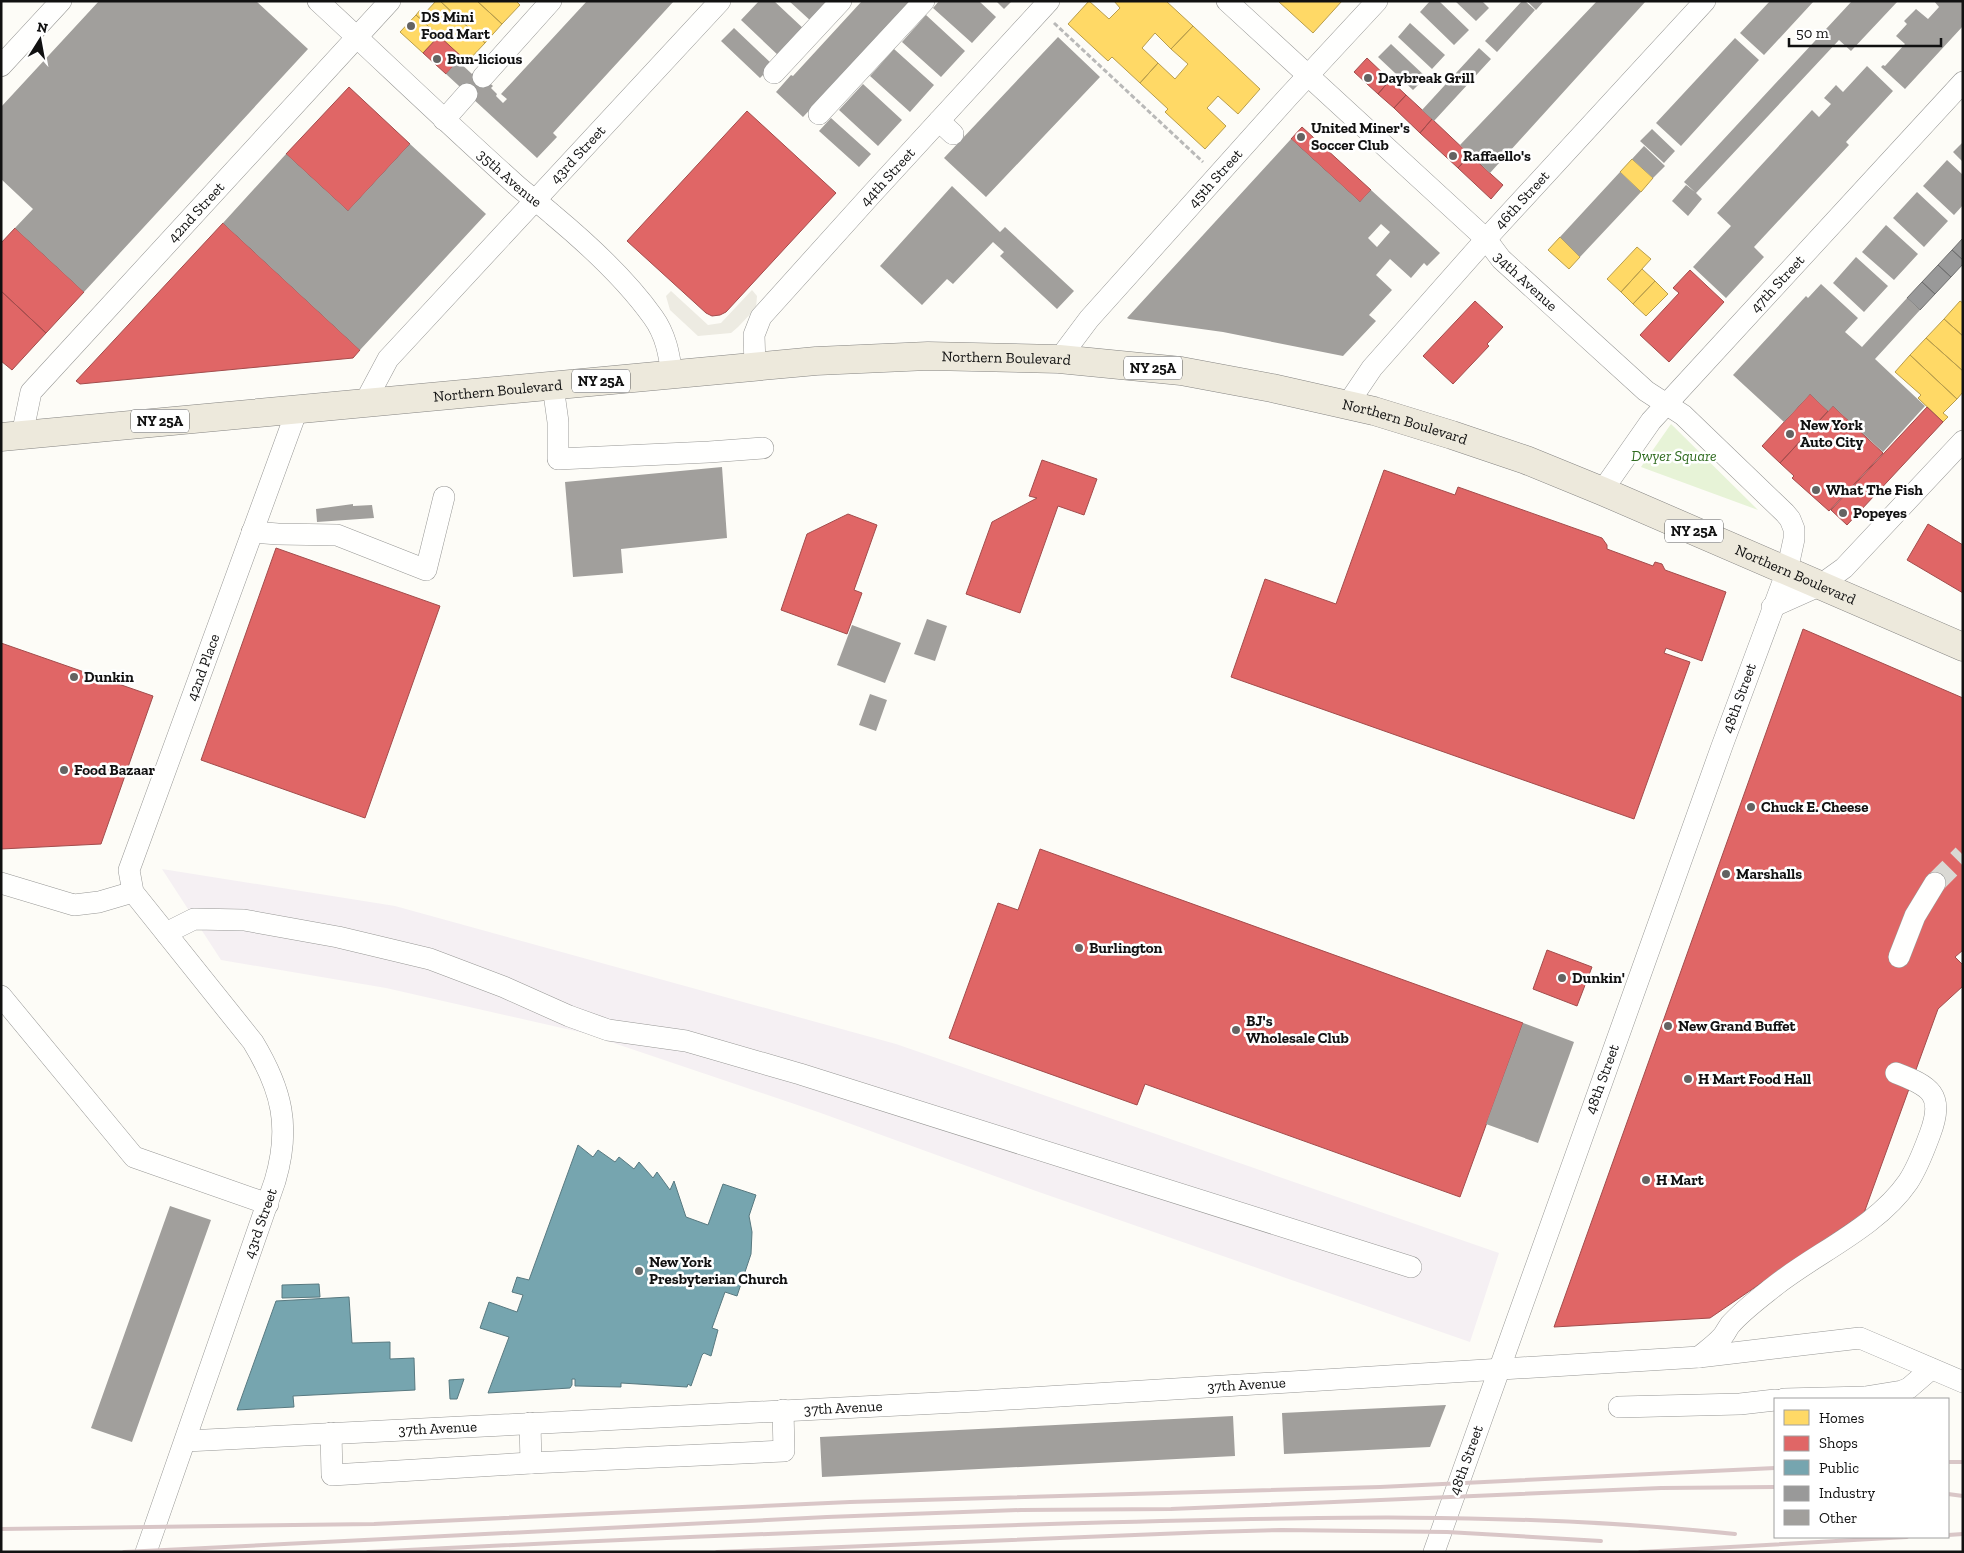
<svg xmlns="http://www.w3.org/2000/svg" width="1964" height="1553" font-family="'Zilla Slab',serif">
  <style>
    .industrial { fill: #f5f0f3 }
    .green { fill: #e7f3d7 }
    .plaza { fill: #edebe2 }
    .homes { fill: #ffd966; stroke: #b89d4c }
    .shops { fill: #e06666; stroke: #a24c4c }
    .public { fill: #76a5af; stroke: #587980 }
    .industry { fill: #999; stroke: #707070 }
    .building { fill: #a19f9c; fill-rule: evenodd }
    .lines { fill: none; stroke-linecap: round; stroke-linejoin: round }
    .minor-tunnel { stroke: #dad9d4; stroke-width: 21; stroke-dasharray: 21 11; stroke-linecap: butt }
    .minor-casing { stroke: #979795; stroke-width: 22 }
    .major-casing { stroke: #858482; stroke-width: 29 }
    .path { stroke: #b9b9b8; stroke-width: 3; stroke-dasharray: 5 2.5; stroke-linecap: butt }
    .minor { stroke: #fffffe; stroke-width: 21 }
    .major { stroke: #ede9dc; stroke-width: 28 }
    .rail { stroke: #d9c6c7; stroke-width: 4 }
    .poi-dot { fill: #646362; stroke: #fff; stroke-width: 2 }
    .labels { text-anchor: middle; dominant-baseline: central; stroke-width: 5; stroke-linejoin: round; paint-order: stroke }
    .shield { fill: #fff; stroke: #585858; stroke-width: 1 }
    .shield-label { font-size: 14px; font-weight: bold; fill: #111 }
    .poi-label { font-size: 15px; font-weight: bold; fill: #111; stroke: #fff; text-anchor: start }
    .street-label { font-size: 15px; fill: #111; stroke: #fff }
    .park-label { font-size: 15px; font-style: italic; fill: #2f6b1f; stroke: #fff }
  </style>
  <rect width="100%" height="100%" fill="#fdfcf7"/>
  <!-- industrial -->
  <path class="industrial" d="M162 869 395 906 896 1044 1499 1253 1470 1342 1036 1191 818 1112 584 1033 386 988 221 960Z"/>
  <!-- green -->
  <path class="green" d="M1671 424 1758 510 1641 467Z"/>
  <!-- plaza -->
  <path class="plaza" d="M752 290 757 296 756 308 738 327 731 333 698 336 670 310 666 296 671 291 708 325 721 323Z"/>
  <!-- homes -->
  <path class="homes" d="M436 1H440L485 43 467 62 416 15 420 10 424 14Z
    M440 1H477L502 24 485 43Z
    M477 1H516L520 5 502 24Z
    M1089 1 1109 19 1120 8 1114 1H1166L1193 26 1171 49 1155 33 1142 48 1158 63 1140 83 1112 57 1108 61 1068 24Z
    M1278 1H1342L1313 33Z
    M416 15 439 36 423 53 400 32Z
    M1193 26 1260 89 1238 114 1218 96 1207 108 1226 126 1205 149 1165 112 1168 109 1140 83 1158 63 1175 79 1188 64 1171 49Z
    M1632 159 1653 178 1641 192 1620 172Z
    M1560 237 1580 257 1569 269 1548 250Z
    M1637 247 1651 259 1621 292 1607 279Z
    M1642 269 1655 281 1633 304 1621 292Z
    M1655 281 1668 294 1646 316 1633 304Z
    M1960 301 1963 303V336L1944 319Z
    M1944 319 1963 336V371L1926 338Z
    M1926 338 1963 371V392L1957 399 1910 355Z
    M1910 355 1957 399 1943 413 1948 417 1943 422 1918 398 1921 395 1895 372Z"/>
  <!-- shops -->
  <path class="shops" d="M439 36 462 57 446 74 423 53Z
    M1367 58 1390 80 1378 94 1354 72Z
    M1390 80 1406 95 1394 108 1378 94Z
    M349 87 410 144 348 211 286 154Z
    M1406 95 1432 119 1420 133 1394 108Z
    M747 111 836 193 726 312 720 315 712 316 706 313 627 241Z
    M1432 119 1470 155 1458 168 1420 133Z
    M1302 127 1371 190 1360 202 1291 139Z
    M1470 155 1503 185 1491 199 1458 168Z
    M223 223 360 350 353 358 80 384 76 381Z
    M15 228 84 292 46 333 1 291V243Z
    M1690 270 1724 302 1669 362 1640 335 1679 293 1673 288Z
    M1 291 46 333 12 370 1 361Z
    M1475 301 1503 327 1487 344 1489 346 1453 384 1423 356Z
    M1810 394 1828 411 1780 463 1762 446Z
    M1833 406 1883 453 1829 511 1792 478 1794 476 1780 463Z
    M1927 407 1943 422 1847 525 1831 510Z
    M1042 460 1097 479 1084 515 1058 506 1020 613 966 594 992 522 1037 498 1029 496Z
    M1384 470 1455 495 1458 487 1602 538 1607 545V549L1653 566 1655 562 1662 564 1665 570 1726 592 1702 661 1666 648 1664 653 1690 662 1634 819 1231 677 1265 579 1336 604Z
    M848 514 877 525 854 590 862 593 847 634 781 610 807 534Z
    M1928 524 1963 545V593L1907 560Z
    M276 548 440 606 365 818 201 760Z
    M1803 629 1963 698V950L1955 957 1963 965V986L1938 1009 1864 1213 1710 1318 1554 1327Z
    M1 643 153 696 101 844 1 849Z
    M1040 849 1523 1023 1460 1197 1145 1084 1137 1105 949 1038 998 903 1018 910Z
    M1547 950 1592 967 1577 1006 1533 989Z"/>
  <!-- public -->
  <path class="public" d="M578 1145 593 1157 598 1150 615 1162 619 1157 634 1169 639 1162 653 1178 657 1172 670 1190 674 1181 686 1217 708 1225 723 1184 756 1195 749 1216 752 1232 751 1254 737 1296 725 1292 712 1328 718 1330 711 1356 704 1353 702 1355 691 1386 688 1384 687 1387 621 1383V1387L578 1386H575V1379H572V1385L570 1388 488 1393 509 1337 480 1328 489 1302 517 1312 523 1295 512 1292 517 1277 529 1280Z
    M319 1284 320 1297 282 1298V1285Z
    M349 1297 352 1343 390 1342V1359L414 1358 415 1390 293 1396 294 1407 237 1410 276 1301Z
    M464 1379 457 1399H450L449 1380Z"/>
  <!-- industry -->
  <path class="industry" d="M1963 238V260L1952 250Z
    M1952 250 1963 260V264L1951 277 1938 265Z
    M1938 265 1951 277 1935 294 1922 282Z
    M1922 282 1935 294 1920 310 1907 298Z"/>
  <!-- building -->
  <path class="building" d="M99 1H256L308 49 84 292 15 228 33 209 1 179V107Z
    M587 1H674L553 133 557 137 537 158 446 74 458 61 472 74 475 70 493 86 491 88 497 94 496 96 503 103 507 99 501 94Z
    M759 1H774L805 30 780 57 741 20Z
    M789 1H832L812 22Z
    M862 1H912L803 117 776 92 791 75 793 76Z
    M939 1H979L996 17 972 43 933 8Z
    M996 1H1012L1004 9Z
    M1430 1H1439L1469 30 1454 45 1420 12Z
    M1455 1H1482L1489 8 1476 21Z
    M1522 1H1525L1535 10 1497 52 1485 41Z
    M1527 1H1544L1536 10Z
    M1597 1H1646L1490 173 1460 145Z
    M1770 1H1814L1764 55 1740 33Z
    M1852 1H1898L1851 51 1839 40 1696 193 1702 199 1688 216 1672 201 1686 185 1695 192 1684 182Z
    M1934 1H1963V26L1905 89 1881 67 1883 65 1885 66 1905 44 1896 36 1907 24 1904 21 1916 9 1928 19 1939 7Z
    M926 15 965 51 941 77 902 42Z
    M1410 23 1445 55 1432 69 1398 37Z
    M734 28 773 65 760 78 721 41Z
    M1058 37 1100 77 986 197 944 158Z
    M1735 38 1759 60 1681 146 1656 123Z
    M1391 44 1426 77 1413 90 1378 57Z
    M1479 48 1491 59 1434 121 1422 110Z
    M894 49 934 85 910 112 870 76Z
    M1867 66 1893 91 1846 142 1849 145 1754 247 1764 257 1726 298 1693 267 1731 226 1717 213 1812 110 1819 117 1831 104 1824 98 1836 85 1843 92Z
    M863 84 902 120 878 146 839 110Z
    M831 118 871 154 859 167 819 131Z
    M1652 129 1675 151 1664 163 1640 141Z
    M1291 139 1360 202 1371 190 1440 253 1427 266 1424 263 1411 278 1390 259 1376 275 1392 290 1369 315 1376 321 1343 356 1223 332 1129 319 1127 318ZM1381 224 1390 232 1377 247 1368 238Z
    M1963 142V162L1953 152Z
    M410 144 486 214 360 350 223 223 286 154 348 211Z
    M1644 146 1665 166 1653 178 1632 159Z
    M1947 160 1963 175V205L1954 215 1923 186Z
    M1620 172 1641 192 1580 257 1560 237Z
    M952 186 1000 232 1005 227 1074 291 1057 309 1000 256 1004 252 993 242 953 284 947 279 922 305 880 266Z
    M1917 192 1948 221 1924 247 1893 218Z
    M1886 225 1918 254 1894 280 1862 252Z
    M1856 257 1888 286 1864 312 1833 283Z
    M1821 284 1858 318 1845 332 1862 347 1907 298 1920 310 1875 359 1925 406 1883 452 1833 406 1828 411 1810 394 1784 422 1733 375 1806 296 1808 298Z
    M722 467 727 538 621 549 623 573 573 577 565 482Z
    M353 504V506L372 505 374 518 317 522 316 509Z
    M927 619 947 626 935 661 914 654Z
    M852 625 901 643 885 683 837 665Z
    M870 694 887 700 876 731 859 725Z
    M1523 1023 1574 1042 1538 1143 1486 1124Z
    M170 1206 211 1220 132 1442 91 1428Z
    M1446 1405 1430 1447 1284 1454 1282 1413Z
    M1233 1416 1235 1456 822 1477 820 1437Z"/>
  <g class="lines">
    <!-- minor-tunnel -->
    <path class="minor-tunnel" d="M1935 883 1963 855"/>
    <!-- minor casing -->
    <g class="minor-casing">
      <g id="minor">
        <path id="s1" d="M318 1C384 62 448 124 515 184 527 195 541 204 553 215 589 245 626 279 653 317 666 335 669 354 672 374"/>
        <path id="s2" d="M1227 1 1486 239 1501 259 1646 391 1683 415 1785 513 1790 519 1794 529V539L1787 571 1722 746 1434 1552"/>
        <path d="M1 66 61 1"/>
        <path d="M774 73 841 1"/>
        <path d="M483 77 551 1"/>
        <path d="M819 114 924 1"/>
        <path d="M444 120 467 94"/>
        <path d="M939 121 953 134"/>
        <path id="s3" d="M1059 359 1089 319 1288 97 1377 1"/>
        <path id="s4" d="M755 366 754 335 761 317 870 196 1049 1"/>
        <path d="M553 386 558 422V459L709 452 763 448"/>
        <path id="s5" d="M364 404 388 359 720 1"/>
        <path id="s6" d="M1347 405 1372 368 1486 239 1705 1"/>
        <path id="s7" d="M22 435 31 392 390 1"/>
        <path id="s8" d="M1602 491 1651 421 1963 82"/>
        <path d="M252 532 278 534 337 535 426 570 444 497"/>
        <path d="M1772 607 1819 586 1844 568 1963 441"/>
        <path d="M1 883 74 905 99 902 133 892"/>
        <path d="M166 933 194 919 244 920 338 937 430 959 504 987 569 1016 608 1030 686 1041 800 1074 1411 1267"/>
        <path d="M1899 957 1915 916 1935 883"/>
        <path d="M1 996 134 1157 268 1204"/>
        <path d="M1699 1357C1706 1351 1715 1345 1722 1337 1725 1334 1727 1329 1730 1325 1743 1310 1761 1297 1776 1285 1818 1252 1877 1227 1908 1182 1918 1167 1924 1150 1930 1134 1945 1094 1930 1086 1896 1073"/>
        <path d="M1784 1399 1865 1397 1902 1391 1909 1388 1931 1369"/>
        <path d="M1619 1407 1740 1404 1775 1400"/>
        <path d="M530 1423 531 1463 784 1451 783 1410"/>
        <path d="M331 1433 332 1475 531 1463"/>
        <path id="s9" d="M186 1441 978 1401 1699 1357 1860 1338 1963 1382"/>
        <path id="s10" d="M146 1552 275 1181C291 1127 282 1090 253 1042L133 892 129 870 297 410"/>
      </g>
    </g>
    <!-- major casing -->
    <g class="major-casing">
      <g id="major">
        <path id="s11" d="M1 437 816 361 928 356 1059 359 1181 371 1272 388 1374 411 1452 435 1526 460 1602 491 1963 647"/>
      </g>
    </g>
    <!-- path -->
    <path class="path" d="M1054 23 1203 162"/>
    <!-- minor -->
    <use href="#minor" class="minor"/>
    <!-- major -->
    <use href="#major" class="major"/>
    <!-- rail -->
    <path class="rail" d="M1948 1462H1963
      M1948 1494 1963 1496
      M1 1529 374 1524 850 1502 1380 1487 1775 1468
      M1948 1535 1963 1534
      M124 1552 827 1517 1021 1510 1171 1509 1661 1488 1775 1487
      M368 1552C606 1540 844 1530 1083 1523 1301 1517 1517 1511 1735 1534
      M717 1552 1210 1532 1282 1530 1447 1532 1601 1541
      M1640 1552 1907 1537"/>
  </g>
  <!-- markers -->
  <g class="poi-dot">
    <circle cx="411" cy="26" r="5"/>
    <circle cx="437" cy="59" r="5"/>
    <circle cx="1368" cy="78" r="5"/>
    <circle cx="1301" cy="137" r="5"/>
    <circle cx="1453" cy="156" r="5"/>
    <circle cx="1790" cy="434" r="5"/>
    <circle cx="1816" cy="490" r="5"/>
    <circle cx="1843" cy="513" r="5"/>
    <circle cx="74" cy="677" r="5"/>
    <circle cx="64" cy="770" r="5"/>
    <circle cx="1751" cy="807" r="5"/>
    <circle cx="1726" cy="874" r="5"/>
    <circle cx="1079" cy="948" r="5"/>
    <circle cx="1562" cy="978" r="5"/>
    <circle cx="1668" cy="1026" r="5"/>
    <circle cx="1236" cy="1030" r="5"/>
    <circle cx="1688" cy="1079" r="5"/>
    <circle cx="1646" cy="1180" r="5"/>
    <circle cx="639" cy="1271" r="5"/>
  </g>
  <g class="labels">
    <!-- shield labels -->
    <g class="shield">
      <rect x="1124" y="356.5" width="58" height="23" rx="4"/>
      <rect x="572" y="369.5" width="58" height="23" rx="4"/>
      <rect x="131" y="409.5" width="58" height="23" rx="4"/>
      <rect x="1665" y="519.5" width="58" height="23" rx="4"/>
    </g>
    <g class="shield-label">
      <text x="1153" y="368">NY 25A</text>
      <text x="601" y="381">NY 25A</text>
      <text x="160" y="421">NY 25A</text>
      <text x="1694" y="531">NY 25A</text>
    </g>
    <!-- poi labels -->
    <g class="poi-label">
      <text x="421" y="17">DS Mini<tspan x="421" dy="17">Food Mart</tspan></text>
      <text x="447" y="59">Bun-licious</text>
      <text x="1378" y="78">Daybreak Grill</text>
      <text x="1311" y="128">United Miner's<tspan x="1311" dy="17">Soccer Club</tspan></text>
      <text x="1463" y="156">Raffaello's</text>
      <text x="1800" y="425">New York<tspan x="1800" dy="17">Auto City</tspan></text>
      <text x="1826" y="490">What The Fish</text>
      <text x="1853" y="513">Popeyes</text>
      <text x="84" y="677">Dunkin</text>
      <text x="74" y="770">Food Bazaar</text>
      <text x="1761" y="807">Chuck E. Cheese</text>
      <text x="1736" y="874">Marshalls</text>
      <text x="1089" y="948">Burlington</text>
      <text x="1572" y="978">Dunkin'</text>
      <text x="1246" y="1021">BJ's<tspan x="1246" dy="17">Wholesale Club</tspan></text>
      <text x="1678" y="1026">New Grand Buffet</text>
      <text x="1698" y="1079">H Mart Food Hall</text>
      <text x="1656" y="1180">H Mart</text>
      <text x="649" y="1262">New York<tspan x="649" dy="17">Presbyterian Church</tspan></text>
    </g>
    <!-- street labels -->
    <g class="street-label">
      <text stroke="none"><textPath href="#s5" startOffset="330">43rd Street</textPath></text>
      <text stroke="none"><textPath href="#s4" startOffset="239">44th Street</textPath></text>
      <text stroke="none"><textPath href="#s1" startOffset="261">35th Avenue</textPath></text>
      <text stroke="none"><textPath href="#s3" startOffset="239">45th Street</textPath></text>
      <text stroke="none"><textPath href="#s6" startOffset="270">46th Street</textPath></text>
      <text stroke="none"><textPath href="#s7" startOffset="288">42nd Street</textPath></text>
      <text stroke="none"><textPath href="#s2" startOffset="410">34th Avenue</textPath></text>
      <text stroke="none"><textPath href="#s8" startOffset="272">47th Street</textPath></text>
      <text stroke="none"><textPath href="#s11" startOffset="1009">Northern Boulevard</textPath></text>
      <text stroke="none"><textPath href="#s11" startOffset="499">Northern Boulevard</textPath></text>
      <text stroke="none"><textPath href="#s11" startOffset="1414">Northern Boulevard</textPath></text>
      <text stroke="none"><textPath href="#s11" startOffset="1834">Northern Boulevard</textPath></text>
      <text stroke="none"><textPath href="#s10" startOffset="969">42nd Place</textPath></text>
      <text transform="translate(1739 698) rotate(-70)">48th Street</text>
      <text transform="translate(1602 1079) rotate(-70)">48th Street</text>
      <text stroke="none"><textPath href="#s10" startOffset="348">43rd Street</textPath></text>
      <text stroke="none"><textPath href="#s9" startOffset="1062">37th Avenue</textPath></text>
      <text stroke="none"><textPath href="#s9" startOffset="658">37th Avenue</textPath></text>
      <text stroke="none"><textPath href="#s9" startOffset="252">37th Avenue</textPath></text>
      <text transform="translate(1466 1460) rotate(-70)">48th Street</text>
    </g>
    <!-- park labels -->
    <g class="park-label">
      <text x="1674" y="456">Dwyer Square</text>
    </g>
  </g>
  <!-- border -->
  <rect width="1964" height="1553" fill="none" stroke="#111111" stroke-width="5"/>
  <!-- legend -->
  <rect x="1774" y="1398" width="175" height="140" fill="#ffffff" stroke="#a0a0a0"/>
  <rect x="1784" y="1410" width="25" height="15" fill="#ffd966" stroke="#a0a0a0"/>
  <text x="1819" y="1423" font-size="15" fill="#111111">Homes</text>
  <rect x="1784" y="1436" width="25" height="15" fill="#e06666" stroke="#a0a0a0"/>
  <text x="1819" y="1448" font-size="15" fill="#111111">Shops</text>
  <rect x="1784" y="1460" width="25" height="15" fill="#76a5af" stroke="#a0a0a0"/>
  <text x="1819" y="1473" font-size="15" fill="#111111">Public</text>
  <rect x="1784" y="1486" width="25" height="15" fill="#999999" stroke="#a0a0a0"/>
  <text x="1819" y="1498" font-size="15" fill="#111111">Industry</text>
  <rect x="1784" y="1510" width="25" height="15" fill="#a19f9c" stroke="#a0a0a0"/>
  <text x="1819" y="1523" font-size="15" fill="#111111">Other</text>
  <!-- north arrow -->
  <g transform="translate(40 40) rotate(11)" stroke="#ffffff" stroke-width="4" paint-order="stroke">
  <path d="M0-4L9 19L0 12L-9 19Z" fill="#111111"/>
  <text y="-8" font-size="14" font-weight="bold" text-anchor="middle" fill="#111111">N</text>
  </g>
  <!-- scale -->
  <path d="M1789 38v8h152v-8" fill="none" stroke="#111111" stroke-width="2.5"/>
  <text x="1796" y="38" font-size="15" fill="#111111" stroke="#ffffff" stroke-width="4" paint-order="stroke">50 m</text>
</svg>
